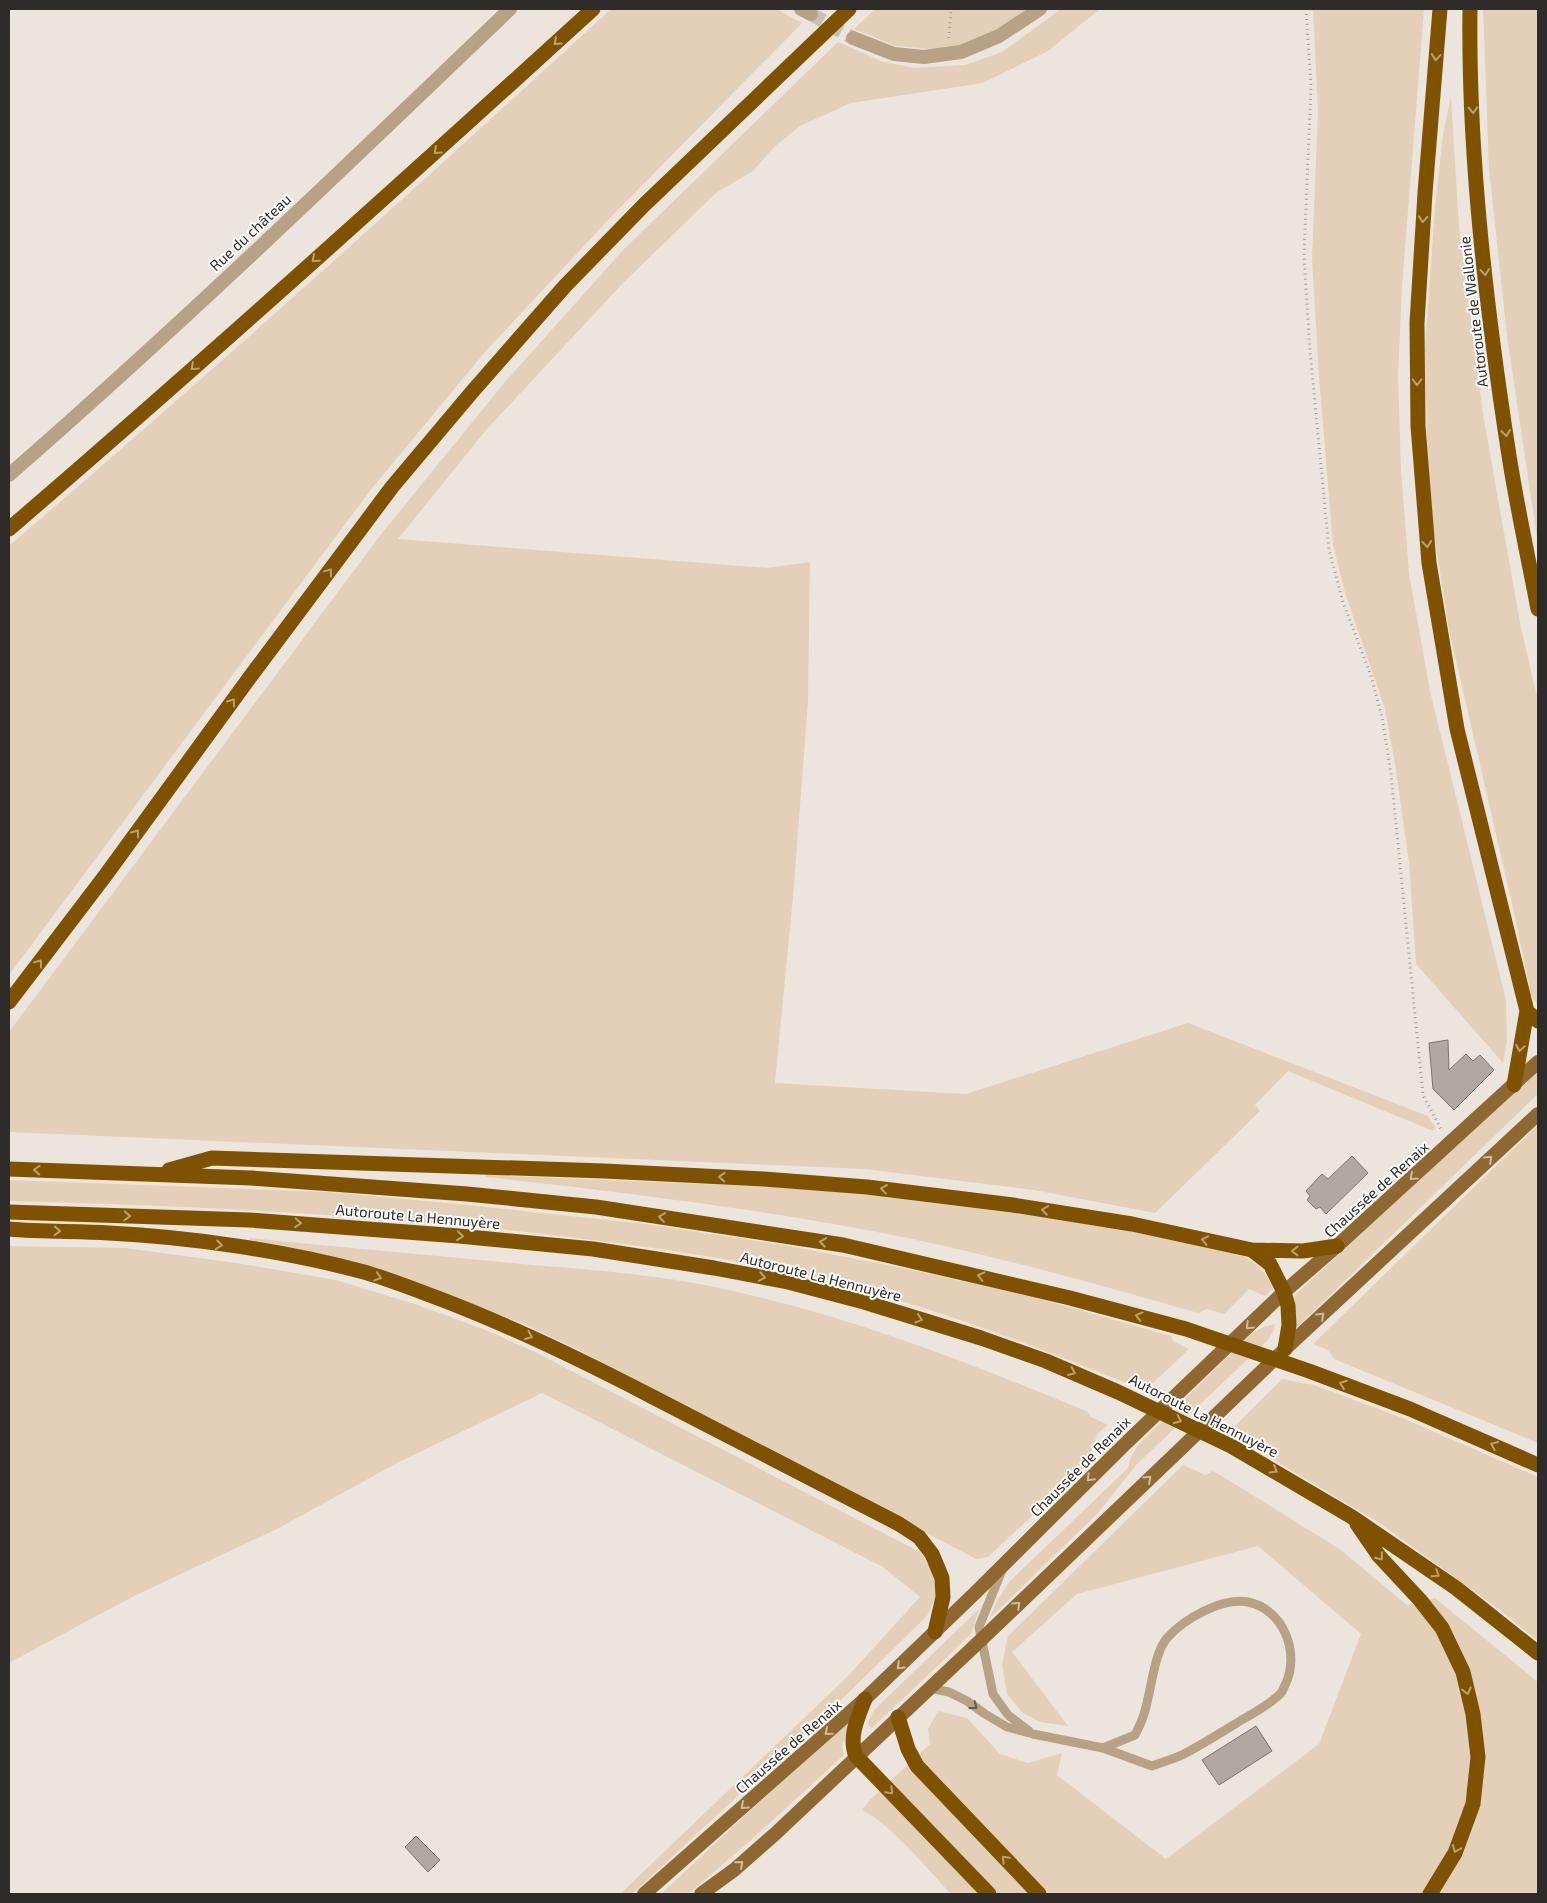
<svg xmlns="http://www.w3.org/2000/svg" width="1547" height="1903" font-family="'Exo 2',sans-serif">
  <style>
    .green { fill: #e4d0b8 }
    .building { fill: #afa9a1; stroke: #7b756d }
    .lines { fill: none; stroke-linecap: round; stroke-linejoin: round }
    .minor-tunnel { stroke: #c6c0b9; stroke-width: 14; stroke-dasharray: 14 7; stroke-linecap: butt }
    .path { stroke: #a29d97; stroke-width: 3; stroke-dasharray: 1 4; stroke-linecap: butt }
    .service { stroke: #b8a286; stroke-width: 9 }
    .minor { stroke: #b8a286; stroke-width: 14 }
    .primary { stroke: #8f6731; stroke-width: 14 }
    .motorway { stroke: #7f5200; stroke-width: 15 }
    .oneway { stroke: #b9a073 }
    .oneway2 { stroke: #cdbba2 }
    .oneway3 { stroke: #655b4e }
    .labels { text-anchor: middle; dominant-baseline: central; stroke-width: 4; stroke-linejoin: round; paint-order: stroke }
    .street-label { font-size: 15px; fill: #2e2b28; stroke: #fff }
  </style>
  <rect width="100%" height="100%" fill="#ece5dd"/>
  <!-- green -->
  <path class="green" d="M611 9H776L802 23 610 218 485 352 369 492 9 975V546C213 371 413 191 611 9Z
    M875 9H1033L975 45 941 50 896 46 854 29Z
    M1061 9H1100L1048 51 983 83 851 103 800 126 774 147 753 171 716 193 623 283 487 429 398 539 767 568 810 562 808 701 793 897 775 1083 966 1094 1188 1023 1428 1116 1435 1127 1433 1131 1288 1071 1255 1105 1260 1111 1155 1213 1034 1190 864 1169 9 1132V1032L382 533 505 382 623 250 838 42 881 61 914 68 965 65 1002 52Z
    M1313 9H1424L1402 287 1398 375 1401 469 1409 573 1430 691 1506 1000 1507 1041 1503 1063 1416 964 1409 862 1395 764 1385 709 1345 593 1333 545 1319 377 1312 259 1318 111Z
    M1483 9H1538V545L1507 336 1489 169Z
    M1451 96 1459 227 1483 414 1521 628 1538 700V1007L1531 994 1513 908 1449 630 1433 527 1427 434 1425 350 1435 207 1443 135Z
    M1538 1069V1094L1295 1329 1292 1298Z
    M1538 1125V1443L1334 1359 1328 1350 1313 1344Z
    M486 1175 779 1187 907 1198 1043 1214 1229 1250C1251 1259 1262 1265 1273 1288L1265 1296 1249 1289 1224 1314 1207 1309 1198 1313C1090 1282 982 1252 872 1231 744 1207 615 1191 486 1177Z
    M9 1180 328 1192 458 1204 646 1224 784 1245 903 1268 1037 1298 1171 1336 1173 1341 1189 1349 1150 1386 1132 1379 1126 1383C1018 1339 909 1298 795 1273 698 1252 599 1240 500 1229 337 1213 173 1205 9 1201Z
    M250 1238C341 1247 431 1255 522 1264 589 1270 657 1274 724 1289 850 1316 970 1363 1088 1412L1091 1417 1108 1425 1097 1434 1088 1464 988 1557 976 1559 579 1350 524 1324 454 1297 249 1243Z
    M9 1246 125 1248 237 1263 336 1280 418 1305 491 1332 535 1352 920 1552 933 1573 937 1593 927 1616 838 1703 632 1894H620L848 1676 920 1597 883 1567 542 1393 397 1463 277 1529 132 1597 9 1663Z
    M1275 1324 1273 1332 1267 1341 1137 1464 1098 1513 990 1618 997 1601 1009 1582 1128 1468 1131 1457 1138 1445 1251 1334 1263 1327Z
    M1282 1379 1314 1385 1400 1417 1538 1477V1641L1500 1610 1378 1522 1245 1443 1243 1434 1233 1428Z
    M1183 1465 1205 1475 1213 1471 1230 1481 1341 1550 1407 1605 1435 1598 1538 1682V1894H951C928 1870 891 1824 862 1810L870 1800 930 1744 928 1729 938 1711 967 1718 1000 1754 1028 1763 1062 1753 1057 1775 1166 1859 1319 1744 1361 1634 1258 1546 1077 1594 1012 1652 1068 1726 1040 1722 1023 1713 1007 1694 1002 1664 1008 1636Z
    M979 1609 971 1634 872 1728 867 1724 874 1710Z
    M856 1712 842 1746 844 1755 750 1841 688 1894H661Z"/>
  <!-- building -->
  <path class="building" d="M1448 1040 1449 1070 1466 1054 1473 1061 1480 1055 1494 1070 1454 1110 1433 1089 1429 1043Z
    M1352 1156 1368 1173 1326 1214 1320 1207 1316 1209 1307 1200 1310 1196 1306 1191 1322 1174 1328 1179Z
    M1256 1726 1272 1751 1219 1785 1202 1760Z
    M416 1836 440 1860 428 1872 405 1847Z"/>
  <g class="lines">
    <!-- minor-tunnel -->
    <path class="minor-tunnel" d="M811 14 853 38"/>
    <!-- path -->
    <path class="path" d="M1306 9 1311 86 1304 256 1310 351 1329 550 1343 602 1371 676 1382 717 1391 774 1423 1095 1442 1131
      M949 38 951 9"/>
    <!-- service -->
    <path class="service" d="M1002 1570 979 1627 993 1694 1008 1715 1029 1731
      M929 1688 949 1692 967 1701 985 1714 1007 1727 1033 1734 1103 1748 1152 1766C1163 1762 1174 1759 1184 1754 1203 1744 1222 1732 1240 1721 1252 1714 1271 1704 1281 1693 1283 1691 1284 1686 1286 1683 1300 1652 1283 1609 1248 1602 1222 1597 1184 1619 1167 1638 1153 1654 1151 1696 1143 1717 1141 1723 1138 1729 1135 1735L1103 1748"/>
    <!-- minor -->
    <path class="minor" d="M801 9 811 14
      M853 38 894 54 924 57 961 52 999 36 1040 9
      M9 475C181 325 345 167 510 9"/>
    <!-- primary -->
    <path class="primary" d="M644 1894 865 1699 975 1593 1125 1444 1284 1292 1337 1246 1538 1062
      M701 1894 734 1870 775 1834 982 1639 1285 1349 1538 1114"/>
    <!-- motorway -->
    <path class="motorway" d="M1440 9 1425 193 1417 323 1418 426 1429 563 1457 729 1527 1011 1514 1085
      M1470 9C1468 153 1486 306 1508 449 1516 503 1528 556 1538 609
      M9 529C207 359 401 184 593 9
      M9 1002 105 876 253 673 392 487 472 392 565 286 644 205 849 9
      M1527 1011 1538 1021
      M9 1169 251 1178 467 1194 596 1207 843 1245 1070 1298 1186 1329 1309 1371 1410 1409 1538 1465
      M169 1170 212 1158 604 1171 764 1179 867 1187 1013 1205 1132 1224 1252 1250 1303 1251 1337 1246
      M9 1212 249 1220 459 1236 593 1249 714 1268 788 1282 864 1302 981 1338 1046 1361 1118 1392 1231 1446 1352 1517 1456 1588 1538 1653
      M9 1229C42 1232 76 1231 109 1233 191 1237 285 1251 364 1272 385 1278 406 1286 427 1294 503 1322 576 1357 649 1395 732 1438 816 1481 899 1524L919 1537 932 1554 942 1578 943 1597 935 1632
      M1252 1250 1270 1264 1284 1292 1288 1306 1289 1325 1285 1349
      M1357 1524 1379 1556 1420 1600 1442 1628 1463 1672 1473 1714 1478 1757 1473 1804 1455 1853 1430 1894
      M865 1699C858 1717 848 1738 856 1756L989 1894
      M898 1717 908 1749 917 1766 1039 1894"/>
  </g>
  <!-- one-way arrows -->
  <defs><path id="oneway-chevron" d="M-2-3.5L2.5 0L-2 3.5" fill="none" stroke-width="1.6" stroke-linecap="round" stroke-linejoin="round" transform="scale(1.25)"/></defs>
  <g class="oneway">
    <use href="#oneway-chevron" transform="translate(557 42) rotate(138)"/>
    <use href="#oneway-chevron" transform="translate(1436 57) rotate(95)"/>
    <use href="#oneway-chevron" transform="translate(1473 110) rotate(88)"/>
    <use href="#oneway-chevron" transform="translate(437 151) rotate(138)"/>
    <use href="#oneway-chevron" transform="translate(1423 219) rotate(93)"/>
    <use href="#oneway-chevron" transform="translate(315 259) rotate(139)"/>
    <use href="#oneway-chevron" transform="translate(1485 272) rotate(83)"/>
    <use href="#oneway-chevron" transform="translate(194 367) rotate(138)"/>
    <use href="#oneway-chevron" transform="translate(1417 382) rotate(90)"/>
    <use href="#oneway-chevron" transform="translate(1506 433) rotate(83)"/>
    <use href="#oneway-chevron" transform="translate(1427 544) rotate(85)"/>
    <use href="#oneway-chevron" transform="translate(329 572) rotate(-53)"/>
    <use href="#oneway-chevron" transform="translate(232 702) rotate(-54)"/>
    <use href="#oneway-chevron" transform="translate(136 833) rotate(-54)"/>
    <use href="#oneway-chevron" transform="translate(39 963) rotate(-53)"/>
    <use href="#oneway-chevron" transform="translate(1520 1048) rotate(100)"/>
    <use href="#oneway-chevron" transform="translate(37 1170) rotate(-178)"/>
    <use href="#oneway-chevron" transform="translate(722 1177) rotate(-177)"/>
    <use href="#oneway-chevron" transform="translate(884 1189) rotate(-173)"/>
    <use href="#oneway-chevron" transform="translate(1045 1210) rotate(-171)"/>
    <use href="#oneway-chevron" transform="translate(127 1216) rotate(2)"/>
    <use href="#oneway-chevron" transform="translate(662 1217) rotate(-171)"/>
    <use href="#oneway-chevron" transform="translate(298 1223) rotate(4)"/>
    <use href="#oneway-chevron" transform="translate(57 1231) rotate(2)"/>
    <use href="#oneway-chevron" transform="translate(460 1236) rotate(5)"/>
    <use href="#oneway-chevron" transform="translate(1205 1240) rotate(-168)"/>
    <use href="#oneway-chevron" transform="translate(823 1242) rotate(-171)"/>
    <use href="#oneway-chevron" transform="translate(219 1245) rotate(8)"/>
    <use href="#oneway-chevron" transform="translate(1295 1251) rotate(180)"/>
    <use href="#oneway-chevron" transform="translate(981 1276) rotate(-166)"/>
    <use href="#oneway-chevron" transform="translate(378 1277) rotate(18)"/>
    <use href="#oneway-chevron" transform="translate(762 1277) rotate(11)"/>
    <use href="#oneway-chevron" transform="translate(1139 1316) rotate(-165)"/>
    <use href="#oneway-chevron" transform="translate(919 1319) rotate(17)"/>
    <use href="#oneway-chevron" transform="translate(529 1336) rotate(25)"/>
    <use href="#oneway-chevron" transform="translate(1072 1372) rotate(23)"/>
    <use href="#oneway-chevron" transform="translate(1343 1384) rotate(-160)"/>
    <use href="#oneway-chevron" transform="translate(1178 1420) rotate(25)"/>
    <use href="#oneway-chevron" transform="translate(1494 1445) rotate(-157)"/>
    <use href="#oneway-chevron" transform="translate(1274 1470) rotate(30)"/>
    <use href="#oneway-chevron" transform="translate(1380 1557) rotate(51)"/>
    <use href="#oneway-chevron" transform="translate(1436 1574) rotate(34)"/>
    <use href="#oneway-chevron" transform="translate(1467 1691) rotate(76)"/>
    <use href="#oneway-chevron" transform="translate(890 1791) rotate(46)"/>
    <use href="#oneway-chevron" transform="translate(1456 1849) rotate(113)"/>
    <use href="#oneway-chevron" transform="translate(1005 1859) rotate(-134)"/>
  </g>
  <g class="oneway2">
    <use href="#oneway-chevron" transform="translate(1489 1159) rotate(-43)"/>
    <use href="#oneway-chevron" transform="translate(1413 1177) rotate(138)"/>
    <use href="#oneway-chevron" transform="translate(1321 1316) rotate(-43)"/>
    <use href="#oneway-chevron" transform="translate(1249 1326) rotate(136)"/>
    <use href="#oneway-chevron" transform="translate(1090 1478) rotate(135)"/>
    <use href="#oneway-chevron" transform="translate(1148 1479) rotate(-43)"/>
    <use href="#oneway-chevron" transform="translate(1017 1605) rotate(-44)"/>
    <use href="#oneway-chevron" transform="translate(900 1666) rotate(136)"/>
    <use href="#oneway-chevron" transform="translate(828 1732) rotate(139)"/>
    <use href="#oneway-chevron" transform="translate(744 1806) rotate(138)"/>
    <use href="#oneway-chevron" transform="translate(740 1864) rotate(-41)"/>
  </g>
  <use class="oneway3" href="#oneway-chevron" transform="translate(974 1706) rotate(37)"/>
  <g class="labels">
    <!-- street labels -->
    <g class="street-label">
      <text transform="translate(250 232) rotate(-43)">Rue du château</text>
      <text transform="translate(1473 312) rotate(-97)">Autoroute de Wallonie</text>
      <text transform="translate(1376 1189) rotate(-42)">Chaussée de Renaix</text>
      <text transform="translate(418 1216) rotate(5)">Autoroute La Hennuyère</text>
      <text transform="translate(821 1276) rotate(14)">Autoroute La Hennuyère</text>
      <text transform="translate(1204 1415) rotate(27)">Autoroute La Hennuyère</text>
      <text transform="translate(1080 1466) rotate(-45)">Chaussée de Renaix</text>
      <text transform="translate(788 1746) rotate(-41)">Chaussée de Renaix</text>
    </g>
  </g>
  <!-- border -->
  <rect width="1547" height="1903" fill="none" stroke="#2e2b28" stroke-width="20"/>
</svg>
